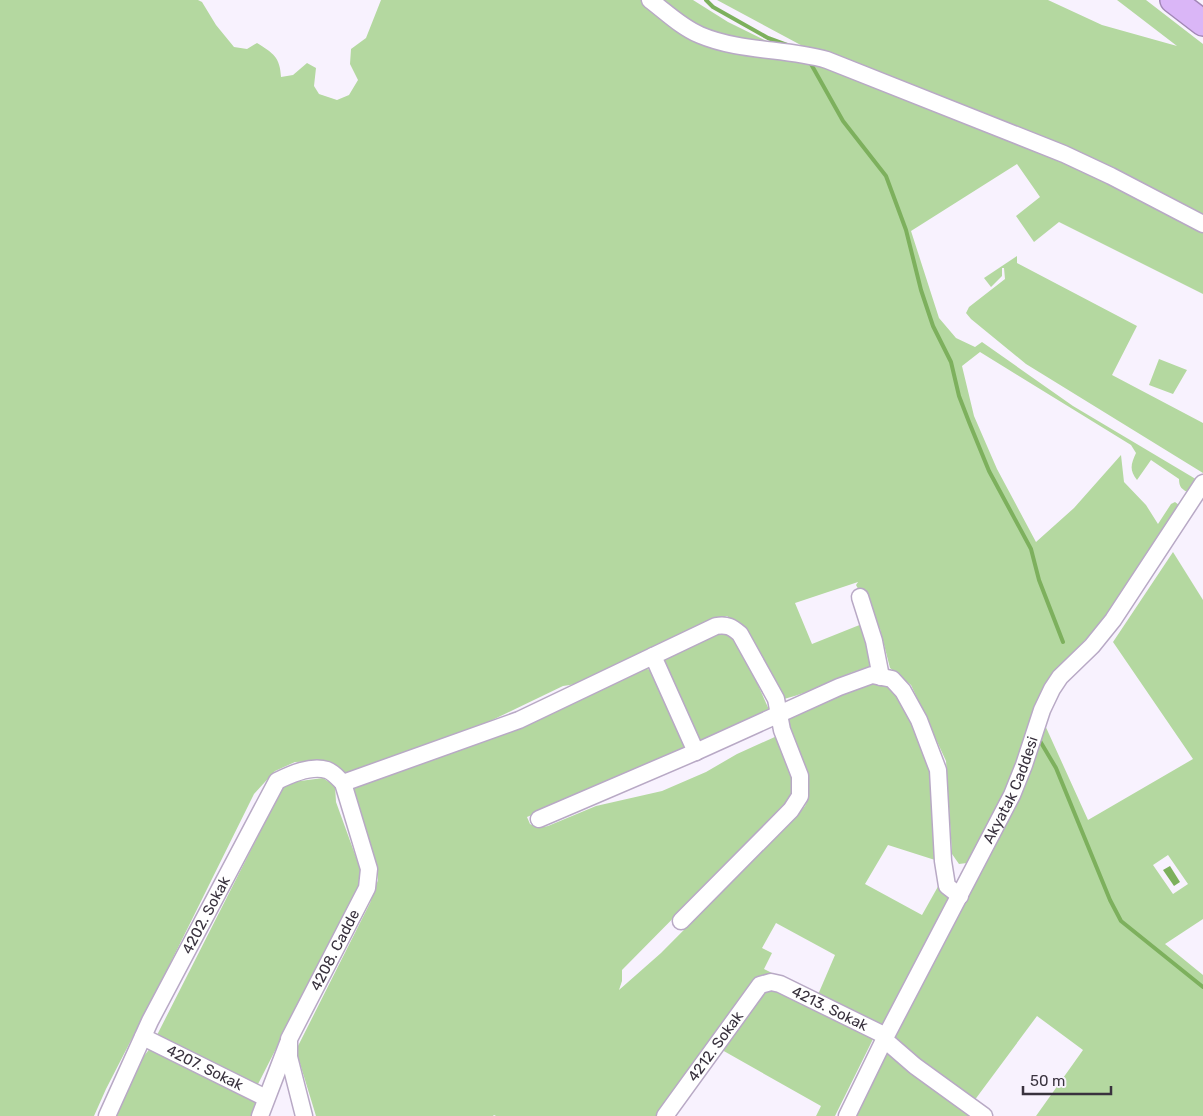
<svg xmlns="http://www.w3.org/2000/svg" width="1203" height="1116" font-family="Rubik,sans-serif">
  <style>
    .green { fill: #b4d8a0; fill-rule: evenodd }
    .water { fill: #7db05d }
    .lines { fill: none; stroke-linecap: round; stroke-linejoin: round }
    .stream { stroke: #7db05d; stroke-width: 4 }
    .minor-casing { stroke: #b8a9c5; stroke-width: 19 }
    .highway-casing { stroke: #a288b6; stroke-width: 28 }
    .minor { stroke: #fff; stroke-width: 16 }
    .highway { stroke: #dab6f7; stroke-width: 25 }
    .labels { text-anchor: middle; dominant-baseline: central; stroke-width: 5; stroke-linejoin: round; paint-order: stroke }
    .street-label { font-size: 15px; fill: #39323e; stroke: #f8f2fe }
  </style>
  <rect width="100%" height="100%" fill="#f8f2fe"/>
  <!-- green -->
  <path class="green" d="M0 0H198L202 2 216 25 234 47 247 49 257 43C273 53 280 57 281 77L293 75 307 63 316 68 314 86 319 94 337 100 349 95 358 80 350 64 351 49 366 38 381 0H644L703 43 814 62 1039 150 1203 230V294L1059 222 1034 242 1016 216 1040 197 1017 164 911 231 939 318 956 338 975 347 982 342 1073 406 1199 481 1190 493C1182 490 1179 487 1179 479L1151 460 1137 480C1129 470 1131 464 1136 453L1131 445 980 352 962 366 974 416 997 469 1036 542 1074 508 1121 455 1124 482 1146 505 1158 524 1171 504 1175 502 1179 505 1096 632 1087 638 1050 679 989 829 967 863 959 864 952 854 946 761 911 685 890 668 880 629 856 585 858 582 795 603 812 644 862 624 873 666C841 673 815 692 784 699L747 632 727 616 694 630 583 683 563 686 459 736 346 775 320 761 295 762 275 771 254 794 163 978 106 1089 94 1116H0Z
    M656 0H693L728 22 779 47 719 40Z
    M717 0H1048L1102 25 1177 46 1117 0H1146L1203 44V220L810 50Z
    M1017 256V263L1137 326 1112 375 1203 423V473L1026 364 971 319 966 313 969 307 1005 279 1004 268H1002V276L991 287 984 278Z
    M1159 359 1187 370 1173 394 1149 385Z
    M1173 552 1203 600V919L1165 944 1203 975V1116H1036L1083 1050 1037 1016 974 1101 893 1041 892 1033 1044 723 1088 820 1193 759 1113 642ZM1168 855 1188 884 1173 894 1153 865Z
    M727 631 735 633 770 712 699 742 660 657Z
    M643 668 651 670 687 748 527 817 530 824 538 828 548 826 596 806 662 791 706 772 737 754 777 736 795 787 786 804 622 970V981L619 990 661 953 786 827C792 820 800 813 805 806 818 783 795 741 786 719L868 681 884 682 896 690 911 713 935 786V860L888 845 865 884 922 915 940 883 950 897 881 1028 817 997 835 955 776 923 762 948 772 953 764 969 774 974 757 983 659 1116H496L494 1115 493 1116H316L298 1057V1046L370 903 378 880 376 862 353 788 476 743Z
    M323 778 335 786 336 802 361 871 360 884 256 1088 156 1037 285 783Z
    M779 987 874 1037 835 1116H816L821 1106 722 1050 762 989Z
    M887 1046 974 1116H853Z
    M151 1047 255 1100 257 1105 254 1116H113L137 1065Z"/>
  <!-- water -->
  <path class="water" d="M1170 866 1180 882 1174 886 1163 870Z"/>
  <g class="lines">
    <!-- stream -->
    <path class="stream" d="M706 0 713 7 768 38 787 45
      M811 64 843 121 886 176 906 230 921 290 933 326 951 362 959 396 969 422 989 471 1031 549 1039 580 1063 642
      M1040 741 1056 768 1110 900 1121 921 1203 987"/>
    <!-- minor casing -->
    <g class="minor-casing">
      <g id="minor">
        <path d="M650 0C666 12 681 27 700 35 740 52 786 48 827 60L1064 154 1111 176 1203 224"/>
        <path d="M860 597 874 641 881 677"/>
        <path d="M343 783 519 720 653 656"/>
        <path d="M539 819 700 750 839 687 872 675 892 679 903 691 919 720 938 770 943 861 947 886 960 896"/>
        <path d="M681 921 791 810 800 796V776L782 730 776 699 740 634C732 627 727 624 716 626L653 656 696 752"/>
        <path id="s1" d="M143 1037 266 1098"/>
        <path d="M885 1040 915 1066 984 1116"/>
        <path id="s2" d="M107 1116 150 1021 277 781C291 774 311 765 327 770 333 772 339 779 343 783"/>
        <path d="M260 1116 288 1043"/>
        <path id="s3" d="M304 1116 289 1057V1039L367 888 369 869 343 783"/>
        <path id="s4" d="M665 1116 760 985 771 982 780 984 886 1036"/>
        <path id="s5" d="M847 1116 886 1036 1012 795 1024 765 1042 710 1052 689 1060 677 1092 646 1113 620 1203 483"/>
      </g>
    </g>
    <!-- highway casing -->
    <g class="highway-casing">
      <path id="highway" d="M1173 0 1203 23"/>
    </g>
    <!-- minor -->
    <use href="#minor" class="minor"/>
    <!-- highway -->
    <use href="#highway" class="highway"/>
  </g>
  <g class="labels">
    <!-- street labels -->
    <g class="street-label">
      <text stroke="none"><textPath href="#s5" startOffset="365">Akyatak Caddesi</textPath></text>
      <text stroke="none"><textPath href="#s2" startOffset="224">4202. Sokak</textPath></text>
      <text stroke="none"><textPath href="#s3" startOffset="179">4208. Cadde</textPath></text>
      <text stroke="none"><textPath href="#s4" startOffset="238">4213. Sokak</textPath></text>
      <text stroke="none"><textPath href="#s4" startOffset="86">4212. Sokak</textPath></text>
      <text stroke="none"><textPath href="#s1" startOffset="69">4207. Sokak</textPath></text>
    </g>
  </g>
  <!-- scale -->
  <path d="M1023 1086v8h88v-8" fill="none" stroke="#39323e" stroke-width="2.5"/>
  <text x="1030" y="1086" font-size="15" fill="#39323e" stroke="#f8f2fe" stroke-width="4" paint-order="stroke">50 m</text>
</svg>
